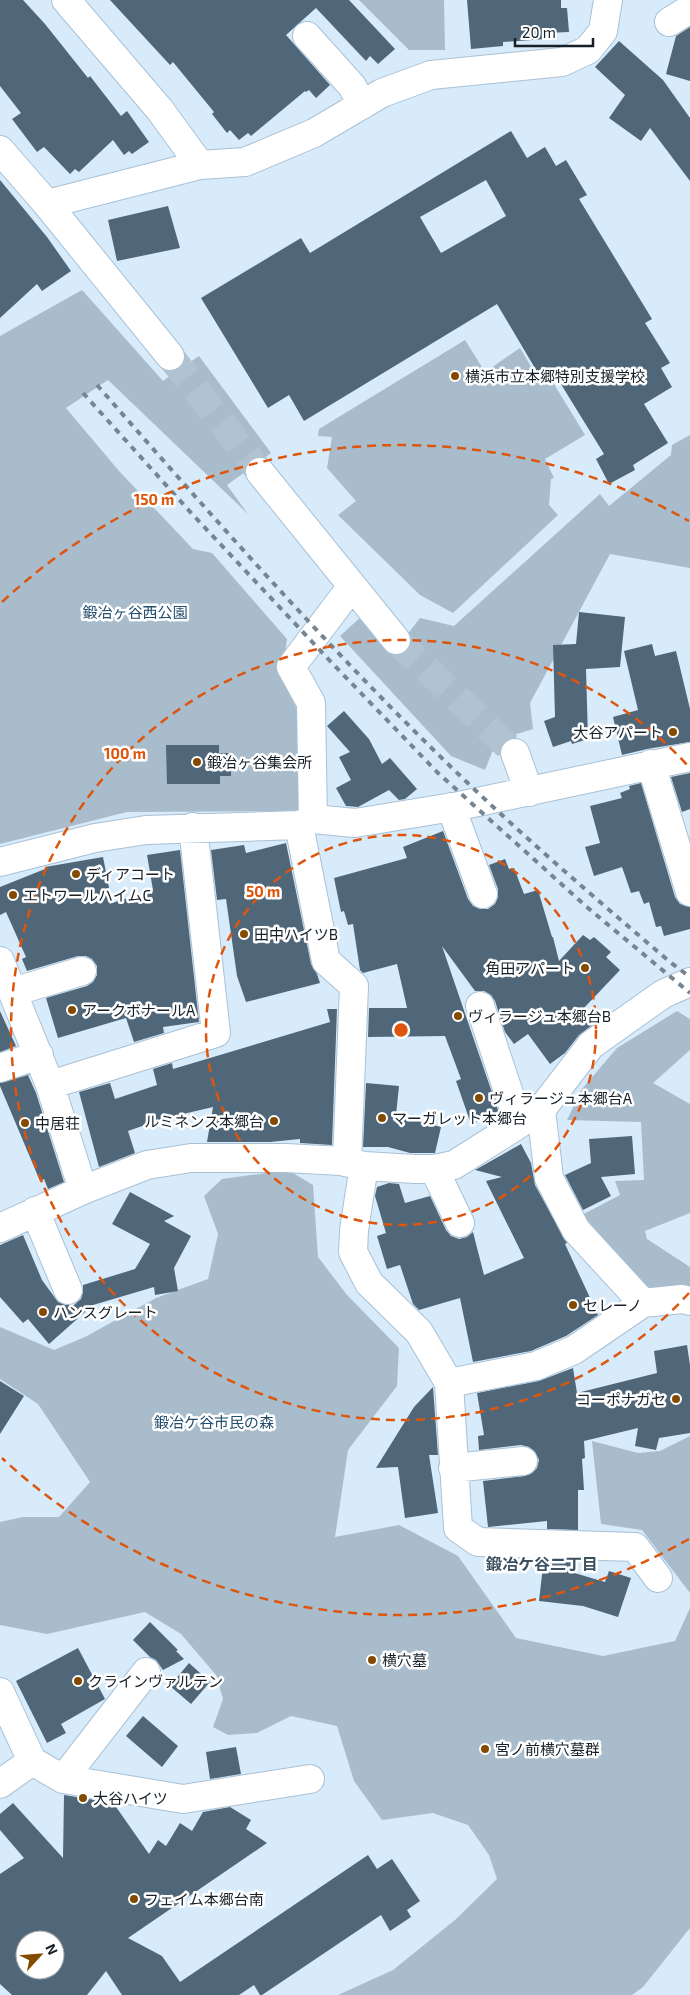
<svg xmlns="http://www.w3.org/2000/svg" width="690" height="1995" font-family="'Exo 2','Noto Sans JP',sans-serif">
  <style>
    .green { fill: #a8bccc }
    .building { fill: #506779; fill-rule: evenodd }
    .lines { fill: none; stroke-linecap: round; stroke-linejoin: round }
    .minor-tunnel { stroke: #b1c2d1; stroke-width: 28; stroke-dasharray: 28 14; stroke-linecap: butt }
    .minor-casing { stroke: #a9c1d5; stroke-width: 30 }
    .minor { stroke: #fff; stroke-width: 28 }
    .rail { stroke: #778591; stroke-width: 4; stroke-dasharray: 6 6; stroke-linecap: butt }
    .ring { fill: none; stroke: #de560d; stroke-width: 2.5; stroke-dasharray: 9 6 }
    .poi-dot { fill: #844b00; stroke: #fff; stroke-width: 2 }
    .labels { text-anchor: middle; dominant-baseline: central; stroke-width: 5; stroke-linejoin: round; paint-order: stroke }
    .poi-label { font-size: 15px; fill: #172028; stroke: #fff; text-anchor: start }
    .park-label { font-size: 15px; fill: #244e6d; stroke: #fff }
    .neighbourhood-label { font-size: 16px; font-weight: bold; fill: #3b5061; stroke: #fff }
    .centre { fill: #de560d; stroke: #fff; stroke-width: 2.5 }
    .ring-label { font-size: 15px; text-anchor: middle; font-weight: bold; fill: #de560d; stroke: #fff; stroke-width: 5; stroke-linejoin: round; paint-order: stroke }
  </style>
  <rect width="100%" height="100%" fill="#d7ebfb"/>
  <!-- green -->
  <path class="green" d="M359 0H444L445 50H409Z
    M82 290 163 381 199 356 271 453 227 485 248 514 108 380 66 408 119 471 193 549 212 553 287 639 282 675 299 715 302 811 127 812 0 844V336Z
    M465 340 485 372 520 348 542 385 548 383 554 384 585 435 545 459 554 478 551 479 549 505 558 515 453 613 420 595 338 515 356 501 327 468 332 437 318 436 319 429Z
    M690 435V568L610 554 530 703 533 729 497 740 485 770 451 756 340 636 363 615 396 649 420 618 454 626 600 494 609 506 671 455 672 445Z
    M677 1011 690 1019V1050L653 1083 690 1104V1213L645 1231 647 1239 690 1267V1289L647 1292 580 1216 620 1195 615 1181 644 1180 641 1122 567 1120 582 1089 617 1048Z
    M288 1170 313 1185 318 1257 347 1295 399 1348 397 1386 348 1450 335 1537 399 1525 458 1556 516 1638 603 1656 675 1641 690 1608V1928L643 1987 632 1995H338L393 1970 455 1920 497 1879 489 1855 468 1825 433 1813 382 1820 354 1781 337 1726 291 1716 257 1733 228 1735 213 1727 223 1699 216 1675 181 1634 145 1612 47 1634 0 1625V1522L23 1517H59L90 1482 38 1404 0 1379V1327L54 1350 85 1337 156 1298 208 1279 218 1234 204 1196 222 1179Z
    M690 1436V1593L642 1530 601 1524 592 1441 638 1453 660 1451Z"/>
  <!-- building -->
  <path class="building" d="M0 0H23L45 24 88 78 90 76 121 116 127 111 149 142 132 154 129 151 124 155 113 140 79 172 75 169 70 174 44 147 37 152 12 119 21 113 0 86Z
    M110 0H349L395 49 378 64 370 56 366 61 316 8 286 35 330 85 316 98 309 90 306 92 305 91 251 136 248 133 239 140 230 130 227 133 212 114 214 112 173 62 170 65Z
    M467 0H561V8H567L569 32 546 33V39L503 42V46L471 49Z
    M690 27V81L666 74 676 36Z
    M619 41 663 80 690 118V181L650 128 641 141 609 118 625 95 595 67Z
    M511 131 527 158 545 147 556 166 566 160 587 195 579 199 652 319 645 323 670 363 661 368 672 387 644 404 668 443 633 465 635 470 609 484 596 459 604 454 551 368 539 375 497 304 304 421 289 395 268 408 201 298 301 238 310 253ZM486 180 506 216 441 253 420 217Z
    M0 180 47 237 71 271 42 291 37 284 0 318Z
    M168 206 180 248 117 261 108 220Z
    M579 612 625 617 620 667 586 669 588 739 572 744 571 741 553 747 544 721 555 717 553 645 576 644Z
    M652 644 655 656 676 651 690 709V742L647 749 622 755 613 717 638 710 624 651Z
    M344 711 369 739 382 764 390 758 417 789 405 799 399 800 389 790 358 807 346 806 336 788 351 780 339 757 350 752 327 726Z
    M166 745H219V753H231V776H220V784H167Z
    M690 773V809L682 812 671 777Z
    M641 783 675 897 680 904 690 907V929L664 936 661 926 656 927 649 902 644 904 639 891 631 893 622 867 594 876 585 847 600 843 590 806 622 798 620 793 630 789 629 786Z
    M443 831 468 899 473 906 480 909H488L495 904 498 897V889L489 865 505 859 509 869 514 868 524 894 538 890 552 937H553L559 961 583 935 590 940 594 937 611 952 606 957 620 970 584 1008 595 1023 579 1035 565 1053 550 1064 528 1034 514 1044 505 1032 495 1001 491 995 484 991H475L442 946 499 1113 471 1124 456 1081 461 1079 445 1036 368 1037 369 1008H407L397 964 363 973 360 970 353 924 348 925 344 911 341 912 334 878 407 858 403 847Z
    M286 843 311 964 317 974 320 983 246 1002 237 976 226 899 217 900 211 850 244 845 246 853Z
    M180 850 199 1022 163 1027 164 1033 134 1042 126 1018 58 1038 46 998 87 986 93 982 97 975V966L92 959 86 956H78L27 971 22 959 26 957 6 912 0 915V887L45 869V867L103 857 112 903 153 890 147 855Z
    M327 1009H337L332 1145 300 1143V1139L270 1142H207L213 1107 162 1119 128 1131 135 1153 99 1167 79 1092 110 1083 115 1099 157 1085 153 1069 172 1063 173 1069 330 1022Z
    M0 1011 16 1046 0 1052Z
    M28 1075 36 1093 64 1182 48 1189 44 1179 40 1181 0 1086V1083Z
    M366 1083 399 1086 396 1115 441 1127 435 1153H410L388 1147H363Z
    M632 1136 635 1174 601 1177 611 1196 583 1210 565 1175 591 1163 589 1139Z
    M521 1144 531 1163 535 1185 567 1243 565 1244 598 1315 566 1336 531 1351 473 1362 460 1298 419 1310 413 1304 400 1265 387 1269 377 1236 386 1233 375 1196 377 1187 389 1183 399 1184 405 1203 430 1196 446 1230 451 1236 459 1239 467 1237 473 1232 484 1275 524 1258 486 1181 502 1177 475 1170Z
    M130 1192 174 1216 164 1221 191 1236 174 1268 178 1291 155 1295 154 1287 93 1305 49 1344 28 1319 23 1323 0 1297V1245L23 1235 42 1280 58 1302 66 1305H74L81 1299 83 1292V1285L135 1269 150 1244 112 1224Z
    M687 1345 690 1365V1433L659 1438 656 1450 635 1446 638 1428 584 1441 585 1458 582 1459 584 1490H578V1530L547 1529V1521L488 1527 483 1481 525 1476 532 1473 537 1468 539 1460 535 1452 529 1447 521 1445 479 1450 478 1436 484 1435 477 1393 539 1381 573 1368 577 1393 657 1373 654 1351Z
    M0 1381 24 1396 0 1434Z
    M433 1387 438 1455H429L438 1513 405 1518 398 1467 376 1468 414 1407Z
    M547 1560 572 1561 571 1572 605 1582 609 1571 631 1578 618 1617 583 1606 539 1601 543 1566 547 1567Z
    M150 1622 178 1650 176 1651 184 1659 163 1670 156 1660 150 1657 133 1640Z
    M78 1648 105 1699 61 1724 66 1733 47 1743 16 1681Z
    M189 1663 210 1682 191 1704 170 1686Z
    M143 1716 178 1746 162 1767 126 1736Z
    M236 1747 241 1774 210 1779 206 1752Z
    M64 1795 101 1801V1804H114L149 1854 158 1840 166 1846 180 1823 192 1831 203 1812 230 1807 251 1820 246 1829 267 1843 128 1938 162 1956 180 1982 368 1855 377 1869 392 1859 420 1901 407 1910 411 1917 390 1931 381 1915 262 1995H260L254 1985 239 1995H122L106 1971 87 1995H12L0 1984V1874L24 1858 0 1830V1814L13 1803 63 1858ZM25 1940H55V1970H25Z"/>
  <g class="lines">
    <!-- minor-tunnel -->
    <path class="minor-tunnel" d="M170 356 260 472
      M396 640 515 753"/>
    <!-- minor casing -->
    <g class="minor-casing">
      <path id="minor" d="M66 0 160 110 200 165
        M669 22 690 9
        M307 36 352 86 362 105
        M0 150 47 204 200 165 245 162 314 133 382 93 431 75 562 62 588 50 603 31 608 0
        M47 204 170 356
        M260 472 396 640
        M515 753 529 792
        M651 764 690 892
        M451 807 483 894
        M313 819 311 703 291 667 352 586
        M299 825 326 961 354 986 347 1162
        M0 862 95 838 146 830 299 825 313 819 355 823 459 806 690 757
        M0 961 50 1085 83 1190
        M13 992 82 971
        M480 1006 519 1124
        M0 1068 39 1055
        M50 1085 216 1033 193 827
        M541 1110 549 1178 576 1230 643 1303 682 1299 690 1301
        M364 1166 354 1230 353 1252 369 1283 419 1332 449 1383 458 1528 478 1542 635 1547 658 1578
        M434 1169 460 1223
        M35 1211 68 1290
        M0 1228 83 1190 147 1165 191 1158H286L341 1161 364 1166 415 1169H434L454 1165 541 1110 591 1045 663 994 690 982
        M449 1383 536 1366 574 1350 643 1303
        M453 1468 523 1461
        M0 1692 32 1761
        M63 1779 183 1799 310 1779
        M0 1784 32 1761 63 1779 146 1672"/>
    </g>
    <!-- minor -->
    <use href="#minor" class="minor"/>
    <!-- rail -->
    <path class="rail" d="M97 385C211 515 325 645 450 766 520 834 595 898 670 962L690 977
      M83 393 193 515 332 663 438 773 588 908 690 993"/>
  </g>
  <!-- distance rings -->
  <g class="ring">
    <circle cx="401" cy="1030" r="195"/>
    <path d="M689 1293A390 390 0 1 1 689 767"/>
    <path d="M689 1539A585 585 0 0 1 2 1458M2 602A585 585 0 0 1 689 521"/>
  </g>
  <!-- markers -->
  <g class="poi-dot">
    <circle cx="455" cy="376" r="5"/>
    <circle cx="673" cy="732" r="5"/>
    <circle cx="197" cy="762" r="5"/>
    <circle cx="76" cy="874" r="5"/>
    <circle cx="13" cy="895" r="5"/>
    <circle cx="244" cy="934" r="5"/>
    <circle cx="585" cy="968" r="5"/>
    <circle cx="72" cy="1010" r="5"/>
    <circle cx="458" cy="1016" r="5"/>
    <circle cx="479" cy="1098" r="5"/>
    <circle cx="382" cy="1118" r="5"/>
    <circle cx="274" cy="1121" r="5"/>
    <circle cx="25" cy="1123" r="5"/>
    <circle cx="573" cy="1305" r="5"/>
    <circle cx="43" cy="1312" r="5"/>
    <circle cx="676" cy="1399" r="5"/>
    <circle cx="372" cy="1660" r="5"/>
    <circle cx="78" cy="1681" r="5"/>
    <circle cx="485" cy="1749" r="5"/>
    <circle cx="83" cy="1798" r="5"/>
    <circle cx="134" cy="1899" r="5"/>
  </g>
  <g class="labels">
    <!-- poi labels -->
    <g class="poi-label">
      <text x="465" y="376">横浜市立本郷特別支援学校</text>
      <text x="663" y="732" text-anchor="end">大谷アパート</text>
      <text x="207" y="762">鍛冶ヶ谷集会所</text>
      <text x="86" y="874">ディアコート</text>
      <text x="23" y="895">エトワールハイムC</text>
      <text x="254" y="934">田中ハイツB</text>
      <text x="575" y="968" text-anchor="end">角田アパート</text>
      <text x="82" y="1010">アークボナールA</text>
      <text x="468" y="1016">ヴィラージュ本郷台B</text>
      <text x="489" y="1098">ヴィラージュ本郷台A</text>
      <text x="392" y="1118">マーガレット本郷台</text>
      <text x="264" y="1121" text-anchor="end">ルミネンス本郷台</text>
      <text x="35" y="1123">中居荘</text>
      <text x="583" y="1305">セレーノ</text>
      <text x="53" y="1312">ハンスグレート</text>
      <text x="666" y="1399" text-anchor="end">コーポナガセ</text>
      <text x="382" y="1660">横穴墓</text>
      <text x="88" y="1681">クラインヴァルテン</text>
      <text x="495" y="1749">宮ノ前横穴墓群</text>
      <text x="93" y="1798">大谷ハイツ</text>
      <text x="144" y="1899">フェイム本郷台南</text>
    </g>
    <!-- park labels -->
    <g class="park-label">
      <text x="135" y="612">鍛冶ヶ谷西公園</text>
      <text x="214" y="1422">鍛冶ケ谷市民の森</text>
    </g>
    <!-- neighbourhood labels -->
    <g class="neighbourhood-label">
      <text x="542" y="1563">鍛冶ケ谷二丁目</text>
    </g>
  </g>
  <circle cx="401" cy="1030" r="8" class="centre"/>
  <g class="ring-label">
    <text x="154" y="505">150 m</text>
    <text x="125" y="759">100 m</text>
    <text x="263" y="897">50 m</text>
  </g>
  <!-- north arrow -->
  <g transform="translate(40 1955) rotate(64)"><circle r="24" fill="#ffffff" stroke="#a2a6a9"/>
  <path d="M0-4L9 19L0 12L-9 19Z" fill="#844b00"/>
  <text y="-8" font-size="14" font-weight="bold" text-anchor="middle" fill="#172028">N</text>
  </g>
  <!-- scale -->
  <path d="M515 38v8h78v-8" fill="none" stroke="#172028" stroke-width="2.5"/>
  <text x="522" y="38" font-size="15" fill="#172028" stroke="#ffffff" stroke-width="4" paint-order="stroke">20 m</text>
</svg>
